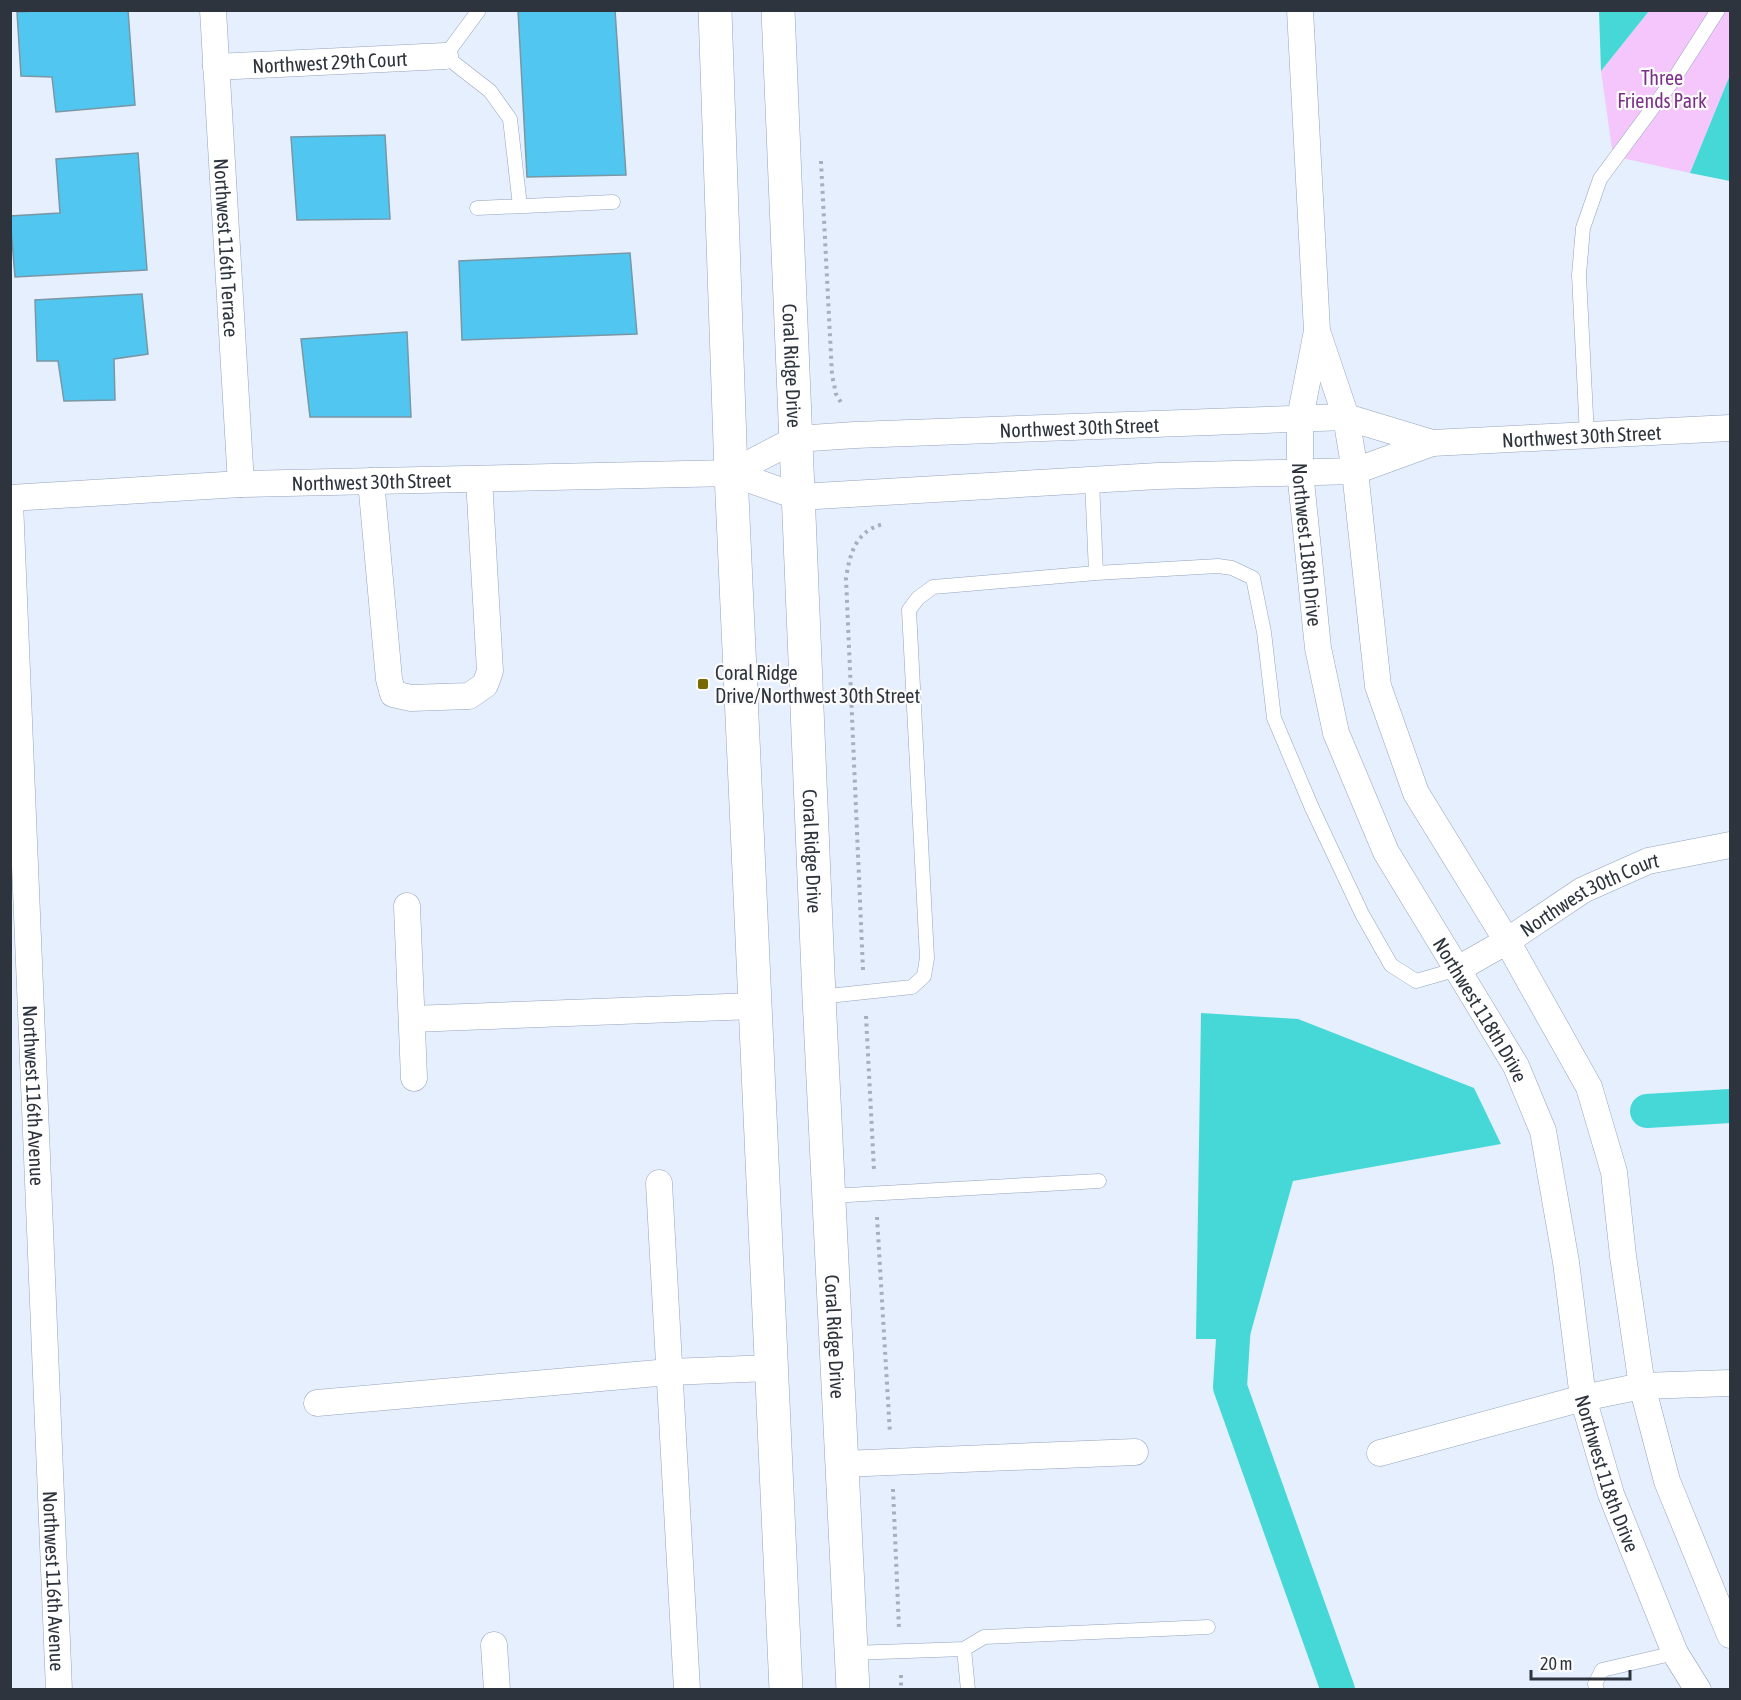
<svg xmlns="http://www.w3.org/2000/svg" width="1741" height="1700" font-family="'Asap Condensed',sans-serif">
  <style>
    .green { fill: #f4c6fc }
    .water { fill: #46d8d7 }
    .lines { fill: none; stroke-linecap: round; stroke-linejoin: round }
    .canal { stroke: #46d8d7; stroke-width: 34 }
    .building { fill: #51c6f1; stroke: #7997a4; stroke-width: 1.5 }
    .service-casing { stroke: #94a4bb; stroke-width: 15 }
    .minor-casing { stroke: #94a4bb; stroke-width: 27 }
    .secondary-casing { stroke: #94a4bb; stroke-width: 34 }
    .path { stroke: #a6afbc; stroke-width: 4; stroke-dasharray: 3 4.5; stroke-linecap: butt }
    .service { stroke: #fff; stroke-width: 14 }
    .minor { stroke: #fff; stroke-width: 26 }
    .secondary { stroke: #fff; stroke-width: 33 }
    .poi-dot { fill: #796a00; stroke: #fbfbfb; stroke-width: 2 }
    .labels { text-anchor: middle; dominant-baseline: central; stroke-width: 4.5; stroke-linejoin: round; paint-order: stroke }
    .street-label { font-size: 20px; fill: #2d343d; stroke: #fbfbfb }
    .park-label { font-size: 20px; fill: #7a3187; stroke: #fbfbfb }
    .poi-label { font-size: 20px; fill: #2d343d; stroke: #fbfbfb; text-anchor: start }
  </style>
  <rect width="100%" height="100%" fill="#e5effe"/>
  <!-- green -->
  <path class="green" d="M1649 11H1730V75L1690 173 1613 156 1601 71Z"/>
  <!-- water -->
  <path class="water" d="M1599 11H1649L1601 71Z
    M1730 75V181L1690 173Z
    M1201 1013 1298 1019 1474 1088 1501 1144 1293 1181 1249 1339H1196Z"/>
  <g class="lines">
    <!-- canal -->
    <path class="canal" d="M1647 1111 1730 1106
      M1236 1291 1230 1387 1338 1690"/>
  </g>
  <!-- building -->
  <path class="building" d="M57 10H128L135 105 56 112 52 77 21 76 17 12Z
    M518 10H615L626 175 527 177Z
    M385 135 390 219 297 220 291 137Z
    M138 153 147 270 15 277 10 216 60 213 56 159Z
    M630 253 637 334 462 340 459 261Z
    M142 294 148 354 114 359 115 400 64 401 58 361H37L35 300Z
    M407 332 411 417H310L301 339Z"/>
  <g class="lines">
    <!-- service casing -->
    <g class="service-casing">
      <path id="service" d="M479 10 445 56 490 91 510 119 520 206
        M477 208 613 202
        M1587 436 1579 275 1583 228 1600 179 1674 79 1718 10
        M1096 573 1218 566 1232 568 1253 578 1264 632 1274 718 1312 808 1362 914 1391 965 1416 981 1458 969
        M819 997 912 987 924 976 927 958 909 610 918 598 933 587 1096 573 1092 480
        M830 1196 1099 1181
        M964 1649 984 1637 1208 1627
        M851 1653 964 1649 968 1690
        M1597 1690 1595 1684 1602 1670 1675 1653"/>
    </g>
    <!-- minor casing -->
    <g class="minor-casing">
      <g id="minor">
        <path id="s1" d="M213 10 241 484"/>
        <path id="s2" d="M1300 10 1317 331 1300 418V471L1318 648 1336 733 1386 852 1516 1066 1543 1131 1566 1262 1583 1398 1611 1494 1675 1653 1698 1690"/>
        <path id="s3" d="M216 67 445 56"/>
        <path d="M1318 334 1346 417 1355 471 1378 686 1416 793 1507 941 1589 1087 1614 1172 1623 1256 1642 1386 1667 1481 1730 1635"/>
        <path id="s4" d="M731 473 796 439 855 435 1346 417 1432 443"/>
        <path d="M371 481 389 679 393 694 411 698 469 696 485 685 490 671 479 479"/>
        <path id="s5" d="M10 498 241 484 731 473 799 497 1158 476 1355 471 1432 443 1730 428"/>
        <path id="s6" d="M10 502 59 1690"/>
        <path d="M407 906 414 1078"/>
        <path id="s7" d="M1458 969 1507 941 1583 890 1648 861 1730 845"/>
        <path d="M412 1019 754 1006"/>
        <path d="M659 1183 687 1690"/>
        <path d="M317 1403 669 1372 771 1368"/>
        <path d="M1380 1453 1583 1398 1642 1386 1730 1383"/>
        <path d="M842 1464 1135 1452"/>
        <path d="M494 1645 497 1690"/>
      </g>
    </g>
    <!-- secondary casing -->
    <g class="secondary-casing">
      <g id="secondary">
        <path d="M715 10 731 473 786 1690"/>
        <path id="s8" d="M778 10 819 997 853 1690"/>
      </g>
    </g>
    <!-- path -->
    <path class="path" d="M821 161 832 375 836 394 843 406
      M863 970 846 578C850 553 856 531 883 524
      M866 1016 874 1170
      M877 1217 890 1434
      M893 1489 899 1629
      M901 1675V1690"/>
    <!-- service -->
    <use href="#service" class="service"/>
    <!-- minor -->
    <use href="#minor" class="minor"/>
    <!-- secondary -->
    <use href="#secondary" class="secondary"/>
  </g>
  <!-- markers -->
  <rect class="poi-dot" x="697" y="678" width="12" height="12" rx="3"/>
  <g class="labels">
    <!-- street labels -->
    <g class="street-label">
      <text stroke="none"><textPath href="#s3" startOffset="114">Northwest 29th Court</textPath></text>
      <text stroke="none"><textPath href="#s1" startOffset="238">Northwest 116th Terrace</textPath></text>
      <text stroke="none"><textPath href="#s8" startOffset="356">Coral Ridge Drive</textPath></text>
      <text stroke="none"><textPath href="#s4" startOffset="357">Northwest 30th Street</textPath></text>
      <text stroke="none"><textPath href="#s5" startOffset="1582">Northwest 30th Street</textPath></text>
      <text stroke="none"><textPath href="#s5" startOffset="362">Northwest 30th Street</textPath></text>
      <text stroke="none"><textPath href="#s2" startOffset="537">Northwest 118th Drive</textPath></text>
      <text stroke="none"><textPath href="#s8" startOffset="842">Coral Ridge Drive</textPath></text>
      <text stroke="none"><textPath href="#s7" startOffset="152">Northwest 30th Court</textPath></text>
      <text stroke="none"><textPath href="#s2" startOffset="1041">Northwest 118th Drive</textPath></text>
      <text stroke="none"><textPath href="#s6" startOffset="594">Northwest 116th Avenue</textPath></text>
      <text stroke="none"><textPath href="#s8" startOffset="1328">Coral Ridge Drive</textPath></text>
      <text stroke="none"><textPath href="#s2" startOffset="1527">Northwest 118th Drive</textPath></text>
      <text stroke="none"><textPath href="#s6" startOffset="1080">Northwest 116th Avenue</textPath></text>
    </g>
    <!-- park labels -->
    <g class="park-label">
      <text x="1662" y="77">Three<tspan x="1662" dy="23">Friends Park</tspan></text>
    </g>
    <!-- poi labels -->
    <g class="poi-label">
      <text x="715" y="672">Coral Ridge<tspan x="715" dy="23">Drive/Northwest 30th Street</tspan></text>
    </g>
  </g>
  <!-- border -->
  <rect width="1741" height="1700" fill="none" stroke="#2d343d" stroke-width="24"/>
  <!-- scale -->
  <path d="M1531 1670v9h99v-9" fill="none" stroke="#2d343d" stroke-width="3"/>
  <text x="1540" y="1670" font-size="18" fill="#2d343d" stroke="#fbfbfb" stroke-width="4.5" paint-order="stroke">20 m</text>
</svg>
